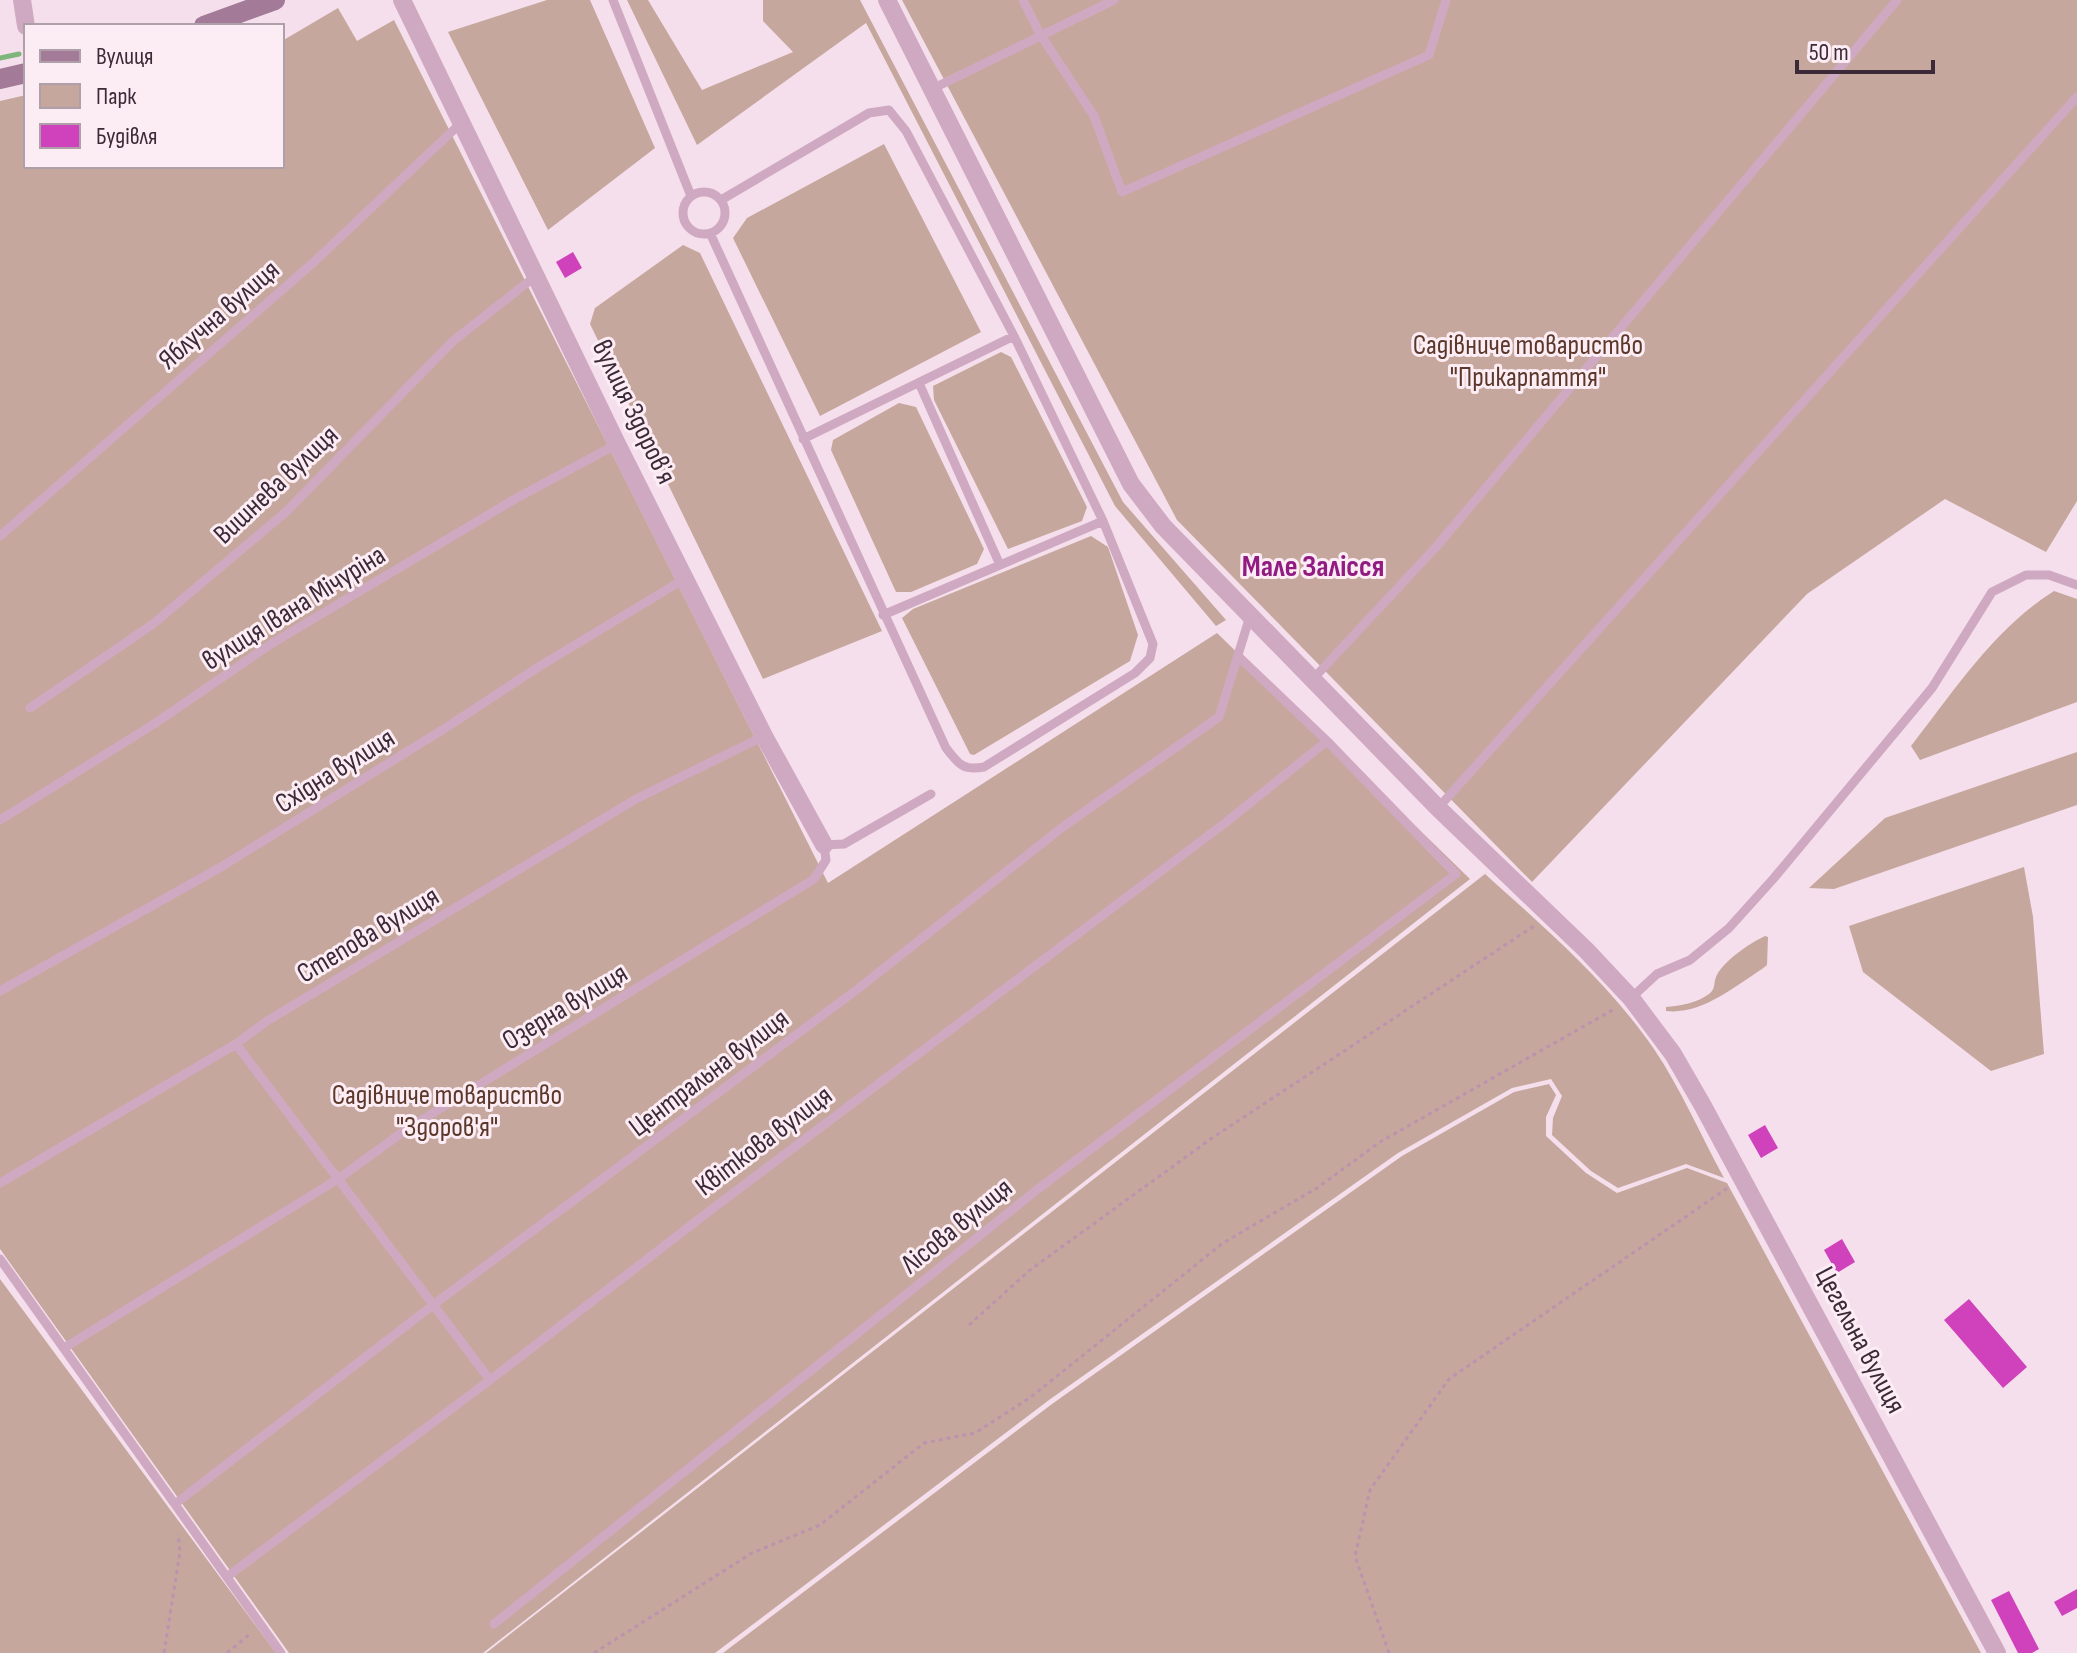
<svg xmlns="http://www.w3.org/2000/svg" width="2077" height="1653" font-family="'Sofia Sans Condensed',sans-serif">
  <style>
    .green { fill: #c6a79d }
    .lines { fill: none; stroke-linecap: round; stroke-linejoin: round }
    .stream { stroke: #7eb57b; stroke-width: 5 }
    .building { fill: #d042bb }
    .path { stroke: #bb93ae; stroke-width: 3; stroke-dasharray: 4 4; stroke-linecap: butt }
    .service { stroke: #cfa9c1; stroke-width: 9 }
    .minor { stroke: #cfa9c1; stroke-width: 18 }
    .secondary { stroke: #a37a98; stroke-width: 20 }
    .labels { text-anchor: middle; dominant-baseline: central; stroke-width: 6; stroke-linejoin: round; paint-order: stroke }
    .street-label { font-size: 28px; fill: #3c2a38; stroke: #fcedf5 }
    .park-label { font-size: 28px; fill: #5c382b; stroke: #fcedf5 }
    .neighbourhood-label { font-size: 30px; font-weight: bold; fill: #921b81; stroke: #fcedf5 }
  </style>
  <rect width="100%" height="100%" fill="#f5dfec"/>
  <!-- green -->
  <path class="green" d="M547 0H590L655 148 548 230 448 32Z
    M627 0H648L702 90 793 52 763 21V0H860L1123 502 1226 620 1216 626 1115 506 866 23 697 145Z
    M902 0H2077V501L2046 552 1945 499 1807 594 1532 882 1177 520Z
    M338 8 357 41 394 20 828 883 1217 633 1470 879 483 1653H289L0 1249V101L26 95V166H282V41Z
    M884 144 981 332 820 416 733 238 747 218Z
    M683 245 700 253 882 631 763 679 590 324 595 308Z
    M1001 352 1011 357 1087 507 1082 521 1008 549 934 400 933 386Z
    M899 403 916 407 984 549 977 564 911 592H896L831 450 833 440Z
    M1091 536 1108 547 1138 635 1130 661 974 755 970 754 902 618 913 609Z
    M2054 591 2077 599V702L1920 760 1911 746C1954 691 1994 629 2054 591Z
    M2077 752V805L1834 889 1809 888 1885 818Z
    M2024 867 2033 917 2044 1054 1991 1071 1863 972 1849 926Z
    M1485 874C1546 929 1607 981 1654 1049 1681 1089 1701 1136 1724 1178L1686 1164 1618 1188 1591 1171 1552 1135 1553 1118 1562 1096 1551 1079 1512 1088 1398 1153 1049 1400 715 1653H486Z
    M1765 936 1768 937 1767 965 1762 969C1734 987 1701 1015 1666 1011V1007C1680 1006 1697 1003 1709 994 1716 988 1713 985 1716 977 1722 962 1750 943 1765 936Z
    M1549 1084 1556 1095 1546 1117V1136L1586 1173 1617 1193 1687 1168 1727 1183 1981 1653H723L1052 1404 1402 1156 1514 1092Z
    M0 1279 276 1653H0Z"/>
  <g class="lines">
    <!-- stream -->
    <path class="stream" d="M0 58 19 54"/>
  </g>
  <!-- building -->
  <path class="building" d="M573 252 582 268 565 278 556 262Z
    M1765 1125 1778 1148 1761 1158 1748 1135Z
    M1842 1239 1855 1262 1837 1273 1824 1250Z
    M1969 1299 2027 1367 2003 1388 1944 1320Z
    M2077 1589V1608L2062 1616 2054 1602Z
    M2009 1591 2039 1649 2032 1653H2018L1991 1600Z"/>
  <g class="lines">
    <!-- path -->
    <path class="path" d="M969 1325 1030 1270 1212 1138 1534 926
      M164 1653 180 1552 178 1534
      M227 1653 250 1634
      M594 1653 752 1553 820 1525 924 1443 975 1433 1031 1397 1223 1243 1317 1188 1380 1142 1616 1008
      M1389 1653 1355 1556 1370 1490 1449 1379 1729 1187"/>
    <!-- service -->
    <path class="service" d="M613 0 691 196
      M1023 0 1040 34 1094 116 1122 192 1429 55 1446 0
      M932 89 1114 0
      M683 213a21 21 0 1 1 42 0a21 21 0 1 1-42 0Z
      M710 233 946 748C959 764 962 771 984 767L1135 673 1150 658 1153 644 1103 521 1014 336 906 131 889 110 869 113 721 200
      M919 383 1000 565
      M803 439 1014 336
      M0 536 314 262 462 122
      M883 615 1103 521
      M1313 679 1436 547 1897 0
      M30 708 153 624 287 511 453 341 537 275
      M1438 808 2077 97
      M0 820 154 724 271 644 515 499 617 444
      M0 991 221 867 447 727 540 666 686 578
      M1631 998 1657 974 1690 960 1729 928 1774 878 1932 688 1992 592 2026 575H2049L2077 585
      M236 1044 490 1380
      M0 1183 236 1044 267 1021 636 799 764 736
      M0 1259 281 1653
      M64 1348 338 1179 407 1129 814 879 826 860 824 845 844 844 931 794
      M175 1504 433 1305 859 988 1064 826 1219 717 1250 616
      M228 1576 490 1380 716 1206 1225 823 1327 741
      M494 1624 1038 1189 1456 874 1327 741 1238 656"/>
    <!-- minor -->
    <path class="minor" d="M22 0 26 26
      M402 0 617 444 764 736 824 845
      M887 0 1131 484 1163 526 1438 808 1586 950 1631 998 1673 1054 1703 1106 1997 1653"/>
    <!-- secondary -->
    <path class="secondary" d="M204 26 275 0
      M0 79 26 73"/>
  </g>
  <g class="labels">
    <!-- street labels -->
    <g class="street-label">
      <text transform="translate(219 315) rotate(-41)">Яблучна вулиця</text>
      <text transform="translate(634 412) rotate(64)">вулиця Здоровʼя</text>
      <text transform="translate(276 485) rotate(-43)">Вишнева вулиця</text>
      <text transform="translate(294 608) rotate(-32)">вулиця Івана Мічуріна</text>
      <text transform="translate(335 771) rotate(-32)">Східна вулиця</text>
      <text transform="translate(368 935) rotate(-31)">Степова вулиця</text>
      <text transform="translate(565 1007) rotate(-31)">Озерна вулиця</text>
      <text transform="translate(709 1073) rotate(-37)">Центральна вулиця</text>
      <text transform="translate(764 1141) rotate(-37)">Квіткова вулиця</text>
      <text transform="translate(957 1226) rotate(-39)">Лісова вулиця</text>
      <text transform="translate(1860 1340) rotate(62)">Цегельна вулиця</text>
    </g>
    <!-- park labels -->
    <g class="park-label">
      <text x="1528" y="345">Садівниче товариство<tspan x="1528" dy="32">"Прикарпаття"</tspan></text>
      <text x="447" y="1095">Садівниче товариство<tspan x="447" dy="32">"Здоров'я"</tspan></text>
    </g>
    <!-- neighbourhood labels -->
    <g class="neighbourhood-label">
      <text x="1313" y="567">Мале Залісся</text>
    </g>
  </g>
  <!-- legend -->
  <rect x="24" y="24" width="260" height="144" fill="#fcedf5" stroke="#af9fa9" stroke-width="2"/>
  <rect x="40" y="50" width="40" height="12" fill="#a37a98" stroke="#af9fa9" stroke-width="2"/>
  <text x="96" y="64" font-size="24" fill="#3c2a38">Вулиця</text>
  <rect x="40" y="84" width="40" height="24" fill="#c6a79d" stroke="#af9fa9" stroke-width="2"/>
  <text x="96" y="104" font-size="24" fill="#3c2a38">Парк</text>
  <rect x="40" y="124" width="40" height="24" fill="#d042bb" stroke="#af9fa9" stroke-width="2"/>
  <text x="96" y="144" font-size="24" fill="#3c2a38">Будівля</text>
  <!-- scale -->
  <path d="M1797 60v12h136v-12" fill="none" stroke="#3c2a38" stroke-width="4"/>
  <text x="1809" y="60" font-size="24" fill="#3c2a38" stroke="#fcedf5" stroke-width="6" paint-order="stroke">50 m</text>
</svg>
